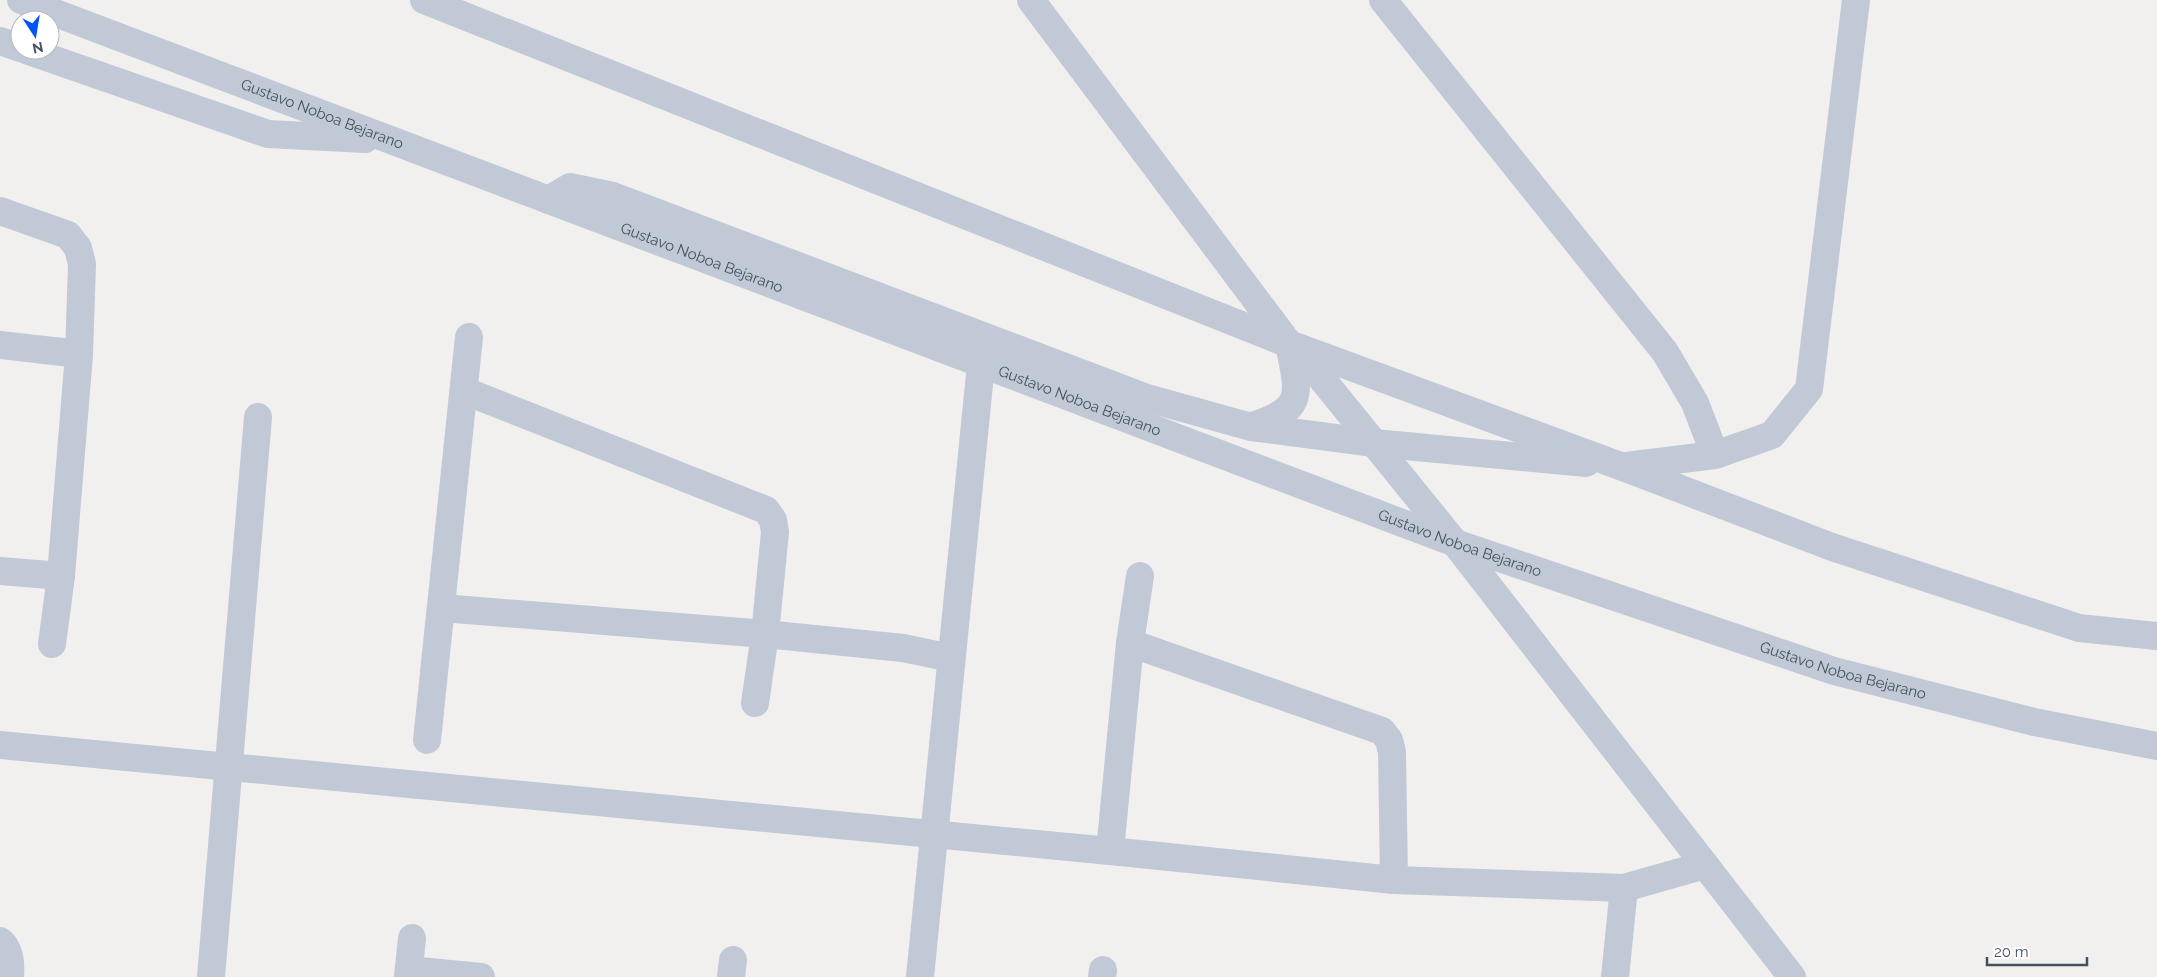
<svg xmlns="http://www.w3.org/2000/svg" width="2157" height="977" font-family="Raleway,sans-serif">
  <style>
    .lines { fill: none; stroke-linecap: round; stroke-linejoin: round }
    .minor { stroke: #c1c9d6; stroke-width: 28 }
    .labels { text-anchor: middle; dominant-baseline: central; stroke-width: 4.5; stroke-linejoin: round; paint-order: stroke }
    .street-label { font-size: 15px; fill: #45505f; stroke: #fff }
  </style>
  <rect width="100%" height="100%" fill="#f2efef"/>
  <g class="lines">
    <!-- minor -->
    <g class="minor">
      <path id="s1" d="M21 0 1455 543 1834 671 2034 722 2157 746"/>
      <path d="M424 0 1289 344 1623 467 1832 547 2079 628 2157 636"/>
      <path d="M1031 0 1289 344 1318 374 1455 543 1792 977"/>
      <path d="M1383 0 1665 352 1695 403 1715 455"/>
      <path d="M0 41 20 48"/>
      <path d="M26 50 268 134 365 139"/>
      <path d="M548 200 570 187 613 196 1147 398 1251 427 1374 443 1586 463"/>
      <path d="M0 211 68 235 78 248 82 264 79 354 61 576 52 644"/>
      <path d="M0 345 79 354"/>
      <path d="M465 391 766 510 773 520 775 532 765 634 755 703"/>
      <path d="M1252 426C1306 409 1299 394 1289 344"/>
      <path d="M1626 466 1715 455 1772 435 1809 389 1856 0"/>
      <path d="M0 571 61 576"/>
      <path d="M442 608 765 634 903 648 951 658"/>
      <path d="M1130 643 1382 731 1389 740 1392 752 1394 880"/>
      <path d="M427 740 469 337"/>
      <path d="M0 745 1110 851 1394 880 1624 888 1705 865"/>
      <path d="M1110 851 1130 643 1140 576"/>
      <path d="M0 941C10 949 11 965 10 977"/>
      <path d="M409 970 481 977"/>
      <path d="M211 977 258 417"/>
      <path d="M408 977 412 938"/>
      <path d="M731 977 733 960"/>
      <path d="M920 977 981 364"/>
      <path d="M1102 977 1103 970"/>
      <path d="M1615 977 1624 888"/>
    </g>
  </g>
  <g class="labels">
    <!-- street labels -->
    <g class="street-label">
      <text stroke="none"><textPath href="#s1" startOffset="322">Gustavo Noboa Bejarano</textPath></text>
      <text stroke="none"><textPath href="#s1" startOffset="728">Gustavo Noboa Bejarano</textPath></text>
      <text stroke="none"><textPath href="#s1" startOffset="1132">Gustavo Noboa Bejarano</textPath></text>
      <text stroke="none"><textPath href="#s1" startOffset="1538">Gustavo Noboa Bejarano</textPath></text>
      <text stroke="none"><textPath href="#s1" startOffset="1942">Gustavo Noboa Bejarano</textPath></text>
    </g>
  </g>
  <!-- north arrow -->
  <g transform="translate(35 35) rotate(168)"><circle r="24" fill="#ffffff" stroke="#b5b9bf"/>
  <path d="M0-4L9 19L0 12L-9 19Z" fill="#0354f8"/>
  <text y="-8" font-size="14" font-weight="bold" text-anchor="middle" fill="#45505f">N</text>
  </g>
  <!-- scale -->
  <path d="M1987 957v8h100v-8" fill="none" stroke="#45505f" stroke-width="2.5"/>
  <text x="1994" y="957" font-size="15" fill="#45505f" stroke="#ffffff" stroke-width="4" paint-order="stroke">20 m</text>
</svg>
